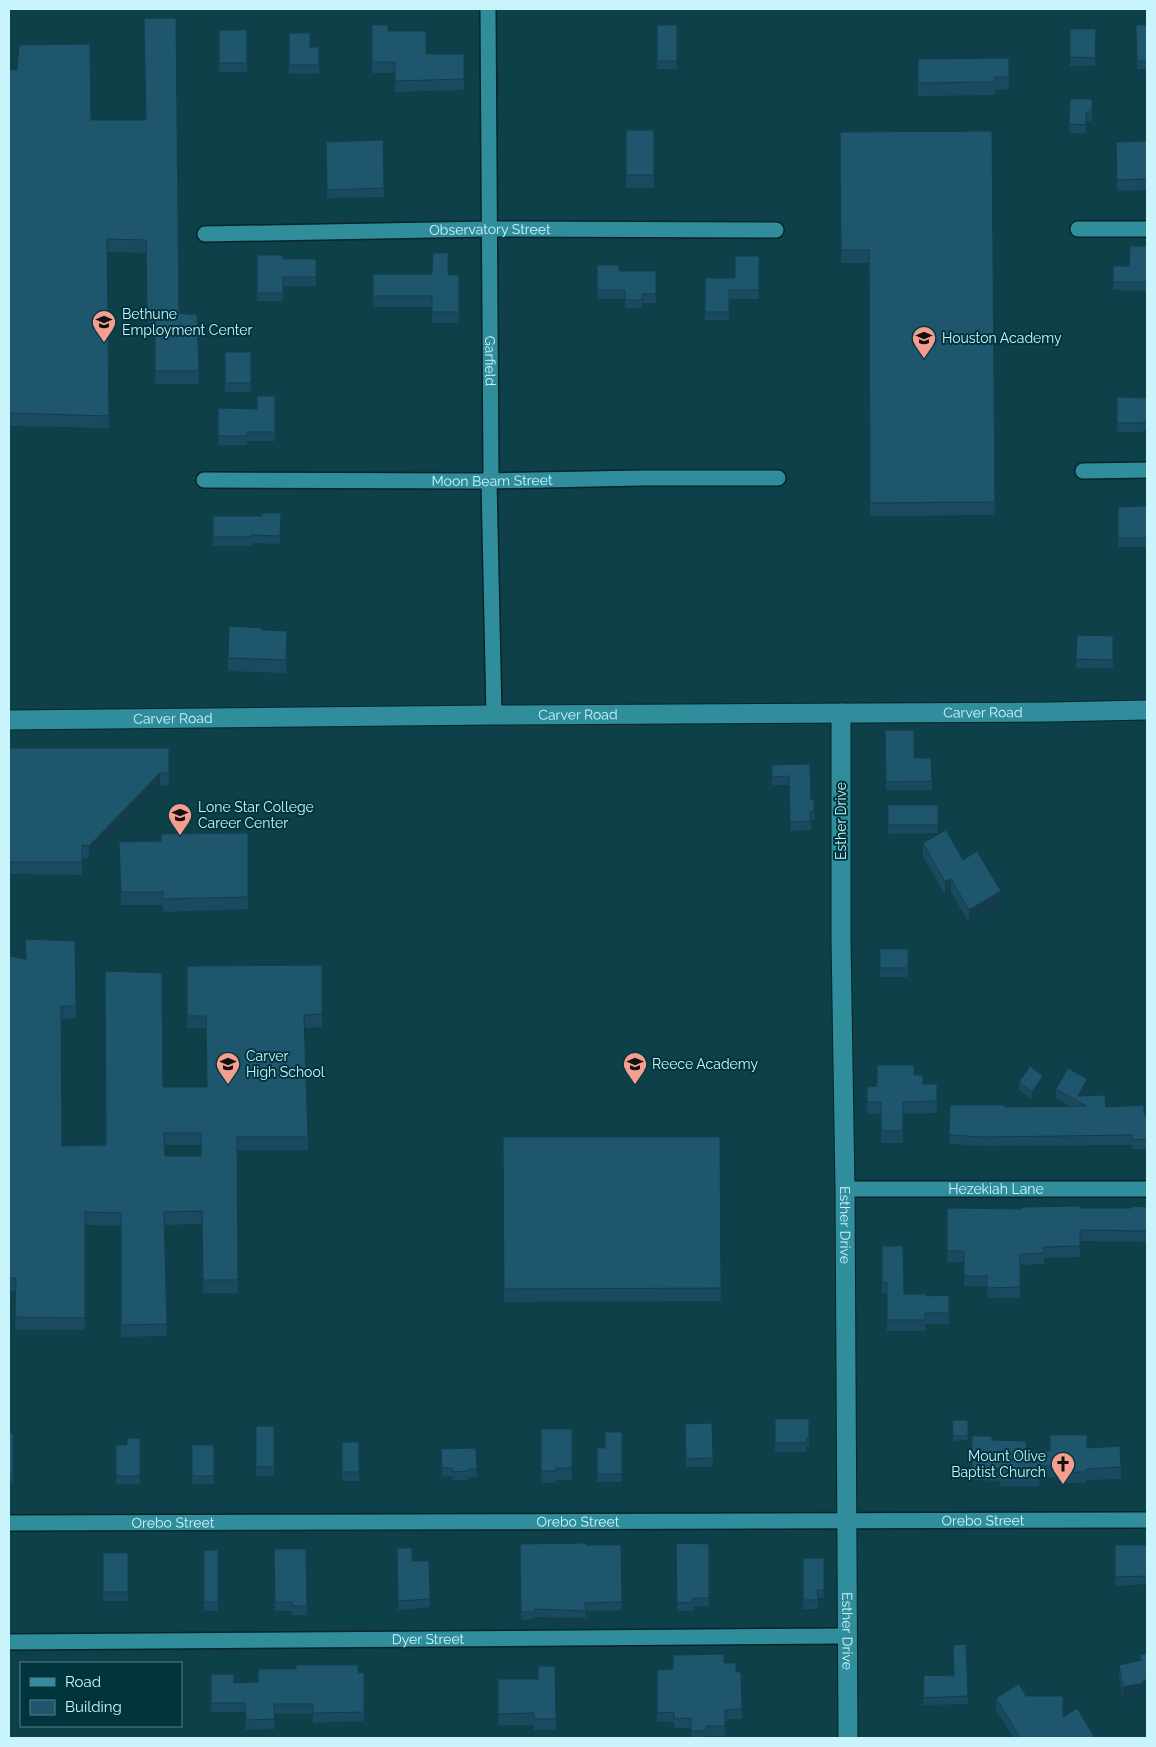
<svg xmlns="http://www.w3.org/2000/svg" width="1156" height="1747" font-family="Raleway,sans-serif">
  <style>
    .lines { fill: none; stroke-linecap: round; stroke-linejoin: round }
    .minor-casing { stroke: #072429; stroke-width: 18 }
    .tertiary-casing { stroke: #072429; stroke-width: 21 }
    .minor { stroke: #308d9c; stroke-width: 15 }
    .tertiary { stroke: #308d9c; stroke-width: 19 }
    .wall { fill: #1a4a5f; fill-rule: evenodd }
    .shaded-wall { fill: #153c4d }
    .building { fill: #1e566e; stroke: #153c4d; fill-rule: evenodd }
    .labels { text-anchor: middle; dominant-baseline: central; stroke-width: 4; stroke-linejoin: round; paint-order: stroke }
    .street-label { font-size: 14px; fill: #caf4fc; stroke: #00353d }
    .poi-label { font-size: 14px; fill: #caf4fc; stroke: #00353d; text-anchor: start }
  </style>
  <rect width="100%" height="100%" fill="#0d4048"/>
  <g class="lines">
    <!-- minor casing -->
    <g class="minor-casing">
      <g id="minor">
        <path id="s1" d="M488 9 491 473 489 481 494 715"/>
        <path d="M1078 229H1147"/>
        <path id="s2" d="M205 234 489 229 776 230"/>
        <path d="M1083 471 1147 470"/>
        <path id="s3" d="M204 480 489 481 641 478H778"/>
        <path id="s4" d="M845 1189H1147"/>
        <path id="s5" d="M9 1523 1147 1520"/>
        <path id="s6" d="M9 1642 847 1636"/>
      </g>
    </g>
    <!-- tertiary casing -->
    <g class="tertiary-casing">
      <g id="tertiary">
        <path id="s7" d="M841 713V940L845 1189 848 1738"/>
        <path id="s8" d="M9 720 494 715 1050 712 1147 710"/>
      </g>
    </g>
    <!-- minor -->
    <use href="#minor" class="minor"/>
    <!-- tertiary -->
    <use href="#tertiary" class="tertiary"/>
  </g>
  <!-- wall -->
  <path class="wall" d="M372 25 388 31 426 54H464V90L395 92V73H372Z
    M657 25H677V69H657Z
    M1136 25H1147V69H1137Z
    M1070 29H1096L1095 66H1070Z
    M219 30H247V72H219Z
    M289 33 310 47H319V74H289Z
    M1009 58V89L995 90V95L918 96V59Z
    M9 70 91 120H146L179 313 197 315 199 384H155V323L147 322 146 253 107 252 109 428 9 426Z
    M1070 99H1092V121H1086V133H1069Z
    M626 130H654V188H626Z
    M992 131 995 515 870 516 869 263H841L840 132Z
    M383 140 384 197 327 198 326 142Z
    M1147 141V190L1117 191 1116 142Z
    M1147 246V291L1113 290V266H1129Z
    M257 255 283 259H316V286H283V301H257Z
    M759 256V299H729V320H705V278H735Z
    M597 265 619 271H656V303H642V308H625V299H597Z
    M373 274 459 275V323H432V307H373Z
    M225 352H251V392H225Z
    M275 396V441H247V445H218V408L257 409Z
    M1117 397 1147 398V430H1143V432H1117Z
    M1147 506V547H1118V507Z
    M281 513 280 544 251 543V546H213V516H262Z
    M262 630 287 643 286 673 228 671V658Z
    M1077 635 1113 636V668H1076Z
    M885 730 914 758H931L932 790H886Z
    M9 748H169V786L160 785 89 858H82V875L9 874Z
    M810 764 811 800 814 811V820H811V830L790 831 789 785H772V765Z
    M888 805H938V833L888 834Z
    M248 833V909L163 912V905H121L119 842 161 841Z
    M923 843 963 860 1001 904 969 923 951 892 945 895 923 856Z
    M75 941 76 1018 61 1019 62 1146 105 1145 163 1087H207L206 1028H187V966L322 965V1027L305 1028 308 1150H237L238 1293H203L202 1224 164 1225 167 1336 121 1337V1226L85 1225V1330H15L16 1291H9V956L25 959ZM165 1145H201V1156H165Z
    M880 949H908V977H880Z
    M914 1075 923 1084H937V1113L903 1114V1143H881V1114H867V1087L877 1086Z
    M1019 1082 1043 1085 1032 1100 1019 1090Z
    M1087 1088 1083 1096 1106 1107 1144 1115H1147V1149H1132V1145L984 1146 949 1144 950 1105 1005 1107H1070L1056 1098V1089Z
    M503 1137H720L721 1301 504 1302Z
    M1147 1207V1242L1080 1241V1257L1044 1258V1264L1020 1265V1298H987V1286H964V1262H947V1208L1021 1209 1080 1208H1132Z
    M882 1246 904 1294 926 1296 949 1295V1324H925V1331H887V1293H882Z
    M775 1419H809V1446H806V1452H775Z
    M952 1420H968V1440L953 1441Z
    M712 1423 713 1467H686L685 1424Z
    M256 1426H274V1476H256Z
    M541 1429H572V1480H556V1483H541Z
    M622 1432V1482H597V1448H605Z
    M9 1433H13V1483H9Z
    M972 1436 992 1440 1026 1450 1050 1451 1087 1448 1121 1467V1479L1086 1480V1483H1067V1477H1040L1039 1486H1000V1481L972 1480Z
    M140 1438V1484H116V1445H127Z
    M342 1442H359V1481H342Z
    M192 1445H214V1484H192Z
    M476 1448 477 1477H468V1480H453L452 1476 442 1477 441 1449Z
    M676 1543 709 1544V1606H693V1611H677Z
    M520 1544 586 1545H621L622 1610 586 1611V1618L534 1617V1619L521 1620Z
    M1115 1545H1147V1584L1115 1586Z
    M397 1548 412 1561H429L430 1607 398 1610Z
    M274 1549H306L307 1615H292V1611H275Z
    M204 1550H218V1611H204Z
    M103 1553H128V1601H103Z
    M803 1558H824V1598H818V1609H803Z
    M966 1644 968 1704 923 1705 924 1675 953 1676Z
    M1147 1653V1691L1143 1692V1694L1123 1698 1119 1676V1665L1140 1660V1655Z
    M724 1663 736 1672H741L742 1719H725V1736H706V1738H691V1728H674V1722H657V1670L673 1669Z
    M555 1666 556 1730H534V1725H498V1679H538Z
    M364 1672V1721L313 1723V1714H274L275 1729 246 1730 245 1712H211V1674L234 1683 258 1682Z
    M1026 1696 1063 1716 1095 1738H1013L996 1709V1698Z"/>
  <!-- shaded-wall -->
  <path class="shaded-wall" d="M160 773V785L89 858V846Z
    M951 879V892L945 895V882Z
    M1001 891V904L969 923V910Z
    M1043 1076V1085L1032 1100V1092Z
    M1087 1079V1088L1079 1103 1078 1096Z
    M1147 1679V1691L1143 1692V1694L1123 1698V1687Z"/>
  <!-- building -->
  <path class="building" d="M144 18H176L179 313 197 315 199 371H155V310H147L146 240 107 239 109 416 9 413V70H17L19 45 90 44 91 120H146Z
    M372 25H388V31H426V54H464V79L395 81V62H372Z
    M657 25H677V61H657Z
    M1136 25H1147V61H1137Z
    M1070 29H1096L1095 58 1070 57Z
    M219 30H247V63H219Z
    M289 33H310V47H319V65H289Z
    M1009 58V77H995V82L918 83V59Z
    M1070 99H1092V112H1086V125L1069 124Z
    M626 130H654V175H626Z
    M992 131 995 502 870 503 869 250H841L840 132Z
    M383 140 384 188 327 190 326 142Z
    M1147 141V179L1117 180 1116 142Z
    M1130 246H1147V282H1113V266H1129Z
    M433 253H448V275H459V312H432V296H373V274H432Z
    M257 255H283V259H316V277H283V293H257Z
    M735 256H759V290H729V312H705V278H735Z
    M597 265H619V271H656V294H642V300H625V290H597Z
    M225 352H251V383H225Z
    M257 396H275V432H247V436H218V408L257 409Z
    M1117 397 1147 398V422H1143V423H1117Z
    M1147 506V538H1118V507Z
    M262 513H281L280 536 251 535V537H213V516H262Z
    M229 626 262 628V630L287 631 286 660 228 658Z
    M1077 635 1113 636V660L1076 659Z
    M885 730H914V758H931L932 781 886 782Z
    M9 748H169V773H160L89 846 82 845V862H9Z
    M810 764 811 800H814V811H810L811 821 790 822 789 776 772 777V765Z
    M888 805H938V825H888Z
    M946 830 963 860 977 851 1001 891 969 910 951 879 945 882 923 843Z
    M248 833V897L163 899V892H121L119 842 161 841V834Z
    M25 939 75 941 76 1006H61L62 1146 106 1145 105 971 162 973 163 1087H207L206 1016H187V966L322 965V1014L304 1015 308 1137H237L238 1280H203L202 1211 164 1212 167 1324 121 1325V1213L85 1212V1318L15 1317 16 1278H9V956L26 959ZM164 1133H201V1156H165Z
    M880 949H908V968H880Z
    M877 1065H914V1075H923V1084H937V1101L903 1102V1131H881V1102H867V1087L877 1086Z
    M1030 1066 1043 1076 1032 1092 1019 1082Z
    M1068 1068 1087 1079 1078 1096 1105 1095 1106 1107 1144 1105V1115H1147V1139L1132 1140V1135L984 1137 949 1135 950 1105H1005V1107L1086 1106 1056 1089Z
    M503 1137H720L721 1288 504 1289Z
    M1080 1206V1208H1132V1206L1147 1207V1231L1080 1230V1246L1044 1247V1253L1020 1254V1287L987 1288V1276H964V1251H947V1208L1021 1209V1207Z
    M882 1246H903L904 1294H926V1296L949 1295V1313H925V1320H887V1282H882Z
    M775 1419H809V1438H806V1443H775Z
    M952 1420H968V1436H953Z
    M712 1423 713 1458 686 1459 685 1424Z
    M256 1426H274V1467H256Z
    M541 1429H572V1468H556V1471H541Z
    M605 1432H622V1474H597V1448H605Z
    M9 1433H13V1475H9Z
    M1050 1435H1087V1448L1120 1446 1121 1467 1086 1469V1472H1067V1466H1040L1039 1475 1000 1474V1469H972V1436H992V1440L1026 1441V1450L1050 1451Z
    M127 1438H140V1476H116V1445H127Z
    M342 1442H359V1472H342Z
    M192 1445H214V1476H192Z
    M476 1448 477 1469H468V1471L453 1472 452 1468H442L441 1449Z
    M586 1543V1545H621L622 1602 585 1603 586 1611 534 1609V1612H521L520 1544Z
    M676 1543 709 1544V1598H693V1602L677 1603Z
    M1115 1545H1147V1576L1115 1577Z
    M397 1548H412V1561H429L430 1599 398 1601Z
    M274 1549H306L307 1606H292V1602H275Z
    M204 1550H218V1602H204Z
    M103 1553H128V1592H103Z
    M803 1558H824V1590H817L818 1600H803Z
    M966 1644 968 1696 923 1698 924 1675 954 1676 953 1645Z
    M1147 1653V1679L1143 1681V1683L1123 1687 1119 1665 1142 1660 1140 1655Z
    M724 1654V1663H736V1672H741L742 1709 725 1710V1726H706V1731H691V1718L674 1719V1712L657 1713V1670L673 1669V1655Z
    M296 1665H358V1673L364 1672V1712L313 1713V1704H274L275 1719 246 1720 245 1703H211V1674H234V1683L258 1682V1669H296Z
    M538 1666H555L556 1719H534V1713L498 1714V1679H538Z
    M1019 1684 1026 1696H1063V1717L1077 1708 1095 1738H1020L996 1698Z"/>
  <!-- icons -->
  <defs>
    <g id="school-pin" transform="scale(1.25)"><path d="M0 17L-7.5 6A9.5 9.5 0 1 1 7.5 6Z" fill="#f59d8e" stroke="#00353d"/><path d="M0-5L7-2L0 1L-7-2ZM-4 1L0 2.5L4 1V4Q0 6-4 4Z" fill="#111"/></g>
    <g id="church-pin" transform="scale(1.25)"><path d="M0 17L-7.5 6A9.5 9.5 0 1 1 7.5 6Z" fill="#f59d8e" stroke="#00353d"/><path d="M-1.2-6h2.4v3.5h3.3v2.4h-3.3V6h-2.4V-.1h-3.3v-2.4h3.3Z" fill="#111"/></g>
  </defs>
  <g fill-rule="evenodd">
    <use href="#school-pin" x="104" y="322"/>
    <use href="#school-pin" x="924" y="338"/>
    <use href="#school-pin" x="180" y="815"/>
    <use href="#school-pin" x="228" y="1064"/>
    <use href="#school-pin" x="635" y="1064"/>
    <use href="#church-pin" x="1063" y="1464"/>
  </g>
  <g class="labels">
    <!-- street labels -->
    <g class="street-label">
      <text stroke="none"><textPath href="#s2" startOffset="285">Observatory Street</textPath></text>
      <text stroke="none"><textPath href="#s1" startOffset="352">Garfield</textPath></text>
      <text stroke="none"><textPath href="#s3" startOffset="288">Moon Beam Street</textPath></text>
      <text stroke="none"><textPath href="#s8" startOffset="974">Carver Road</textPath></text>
      <text stroke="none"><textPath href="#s8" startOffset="569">Carver Road</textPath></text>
      <text stroke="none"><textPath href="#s8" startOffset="164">Carver Road</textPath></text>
      <text transform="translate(841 821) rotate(-90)">Esther Drive</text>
      <text stroke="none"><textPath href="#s4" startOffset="151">Hezekiah Lane</textPath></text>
      <text stroke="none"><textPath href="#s7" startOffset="512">Esther Drive</textPath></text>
      <text stroke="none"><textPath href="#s5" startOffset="974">Orebo Street</textPath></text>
      <text stroke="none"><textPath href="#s5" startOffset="569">Orebo Street</textPath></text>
      <text stroke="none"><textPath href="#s5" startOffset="164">Orebo Street</textPath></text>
      <text stroke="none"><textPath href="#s7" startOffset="918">Esther Drive</textPath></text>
      <text stroke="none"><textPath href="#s6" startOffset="419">Dyer Street</textPath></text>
    </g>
    <!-- poi labels -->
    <g class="poi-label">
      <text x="122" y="314">Bethune<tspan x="122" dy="16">Employment Center</tspan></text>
      <text x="942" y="338">Houston Academy</text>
      <text x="198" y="807">Lone Star College<tspan x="198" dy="16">Career Center</tspan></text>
      <text x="246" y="1056">Carver<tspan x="246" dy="16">High School</tspan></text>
      <text x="652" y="1064">Reece Academy</text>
      <text x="1046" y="1456" text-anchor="end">Mount Olive<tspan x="1046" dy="16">Baptist Church</tspan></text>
    </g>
  </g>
  <!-- border -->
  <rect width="1156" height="1747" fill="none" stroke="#caf4fc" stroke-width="20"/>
  <!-- legend -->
  <rect x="20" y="1662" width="162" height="65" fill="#00353d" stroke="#518189"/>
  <rect x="30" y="1678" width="25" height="8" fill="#308d9c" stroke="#518189"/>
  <text x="65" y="1687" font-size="15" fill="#caf4fc">Road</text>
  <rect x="30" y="1700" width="25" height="15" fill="#1e566e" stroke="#518189"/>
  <text x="65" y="1712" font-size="15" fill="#caf4fc">Building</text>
</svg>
